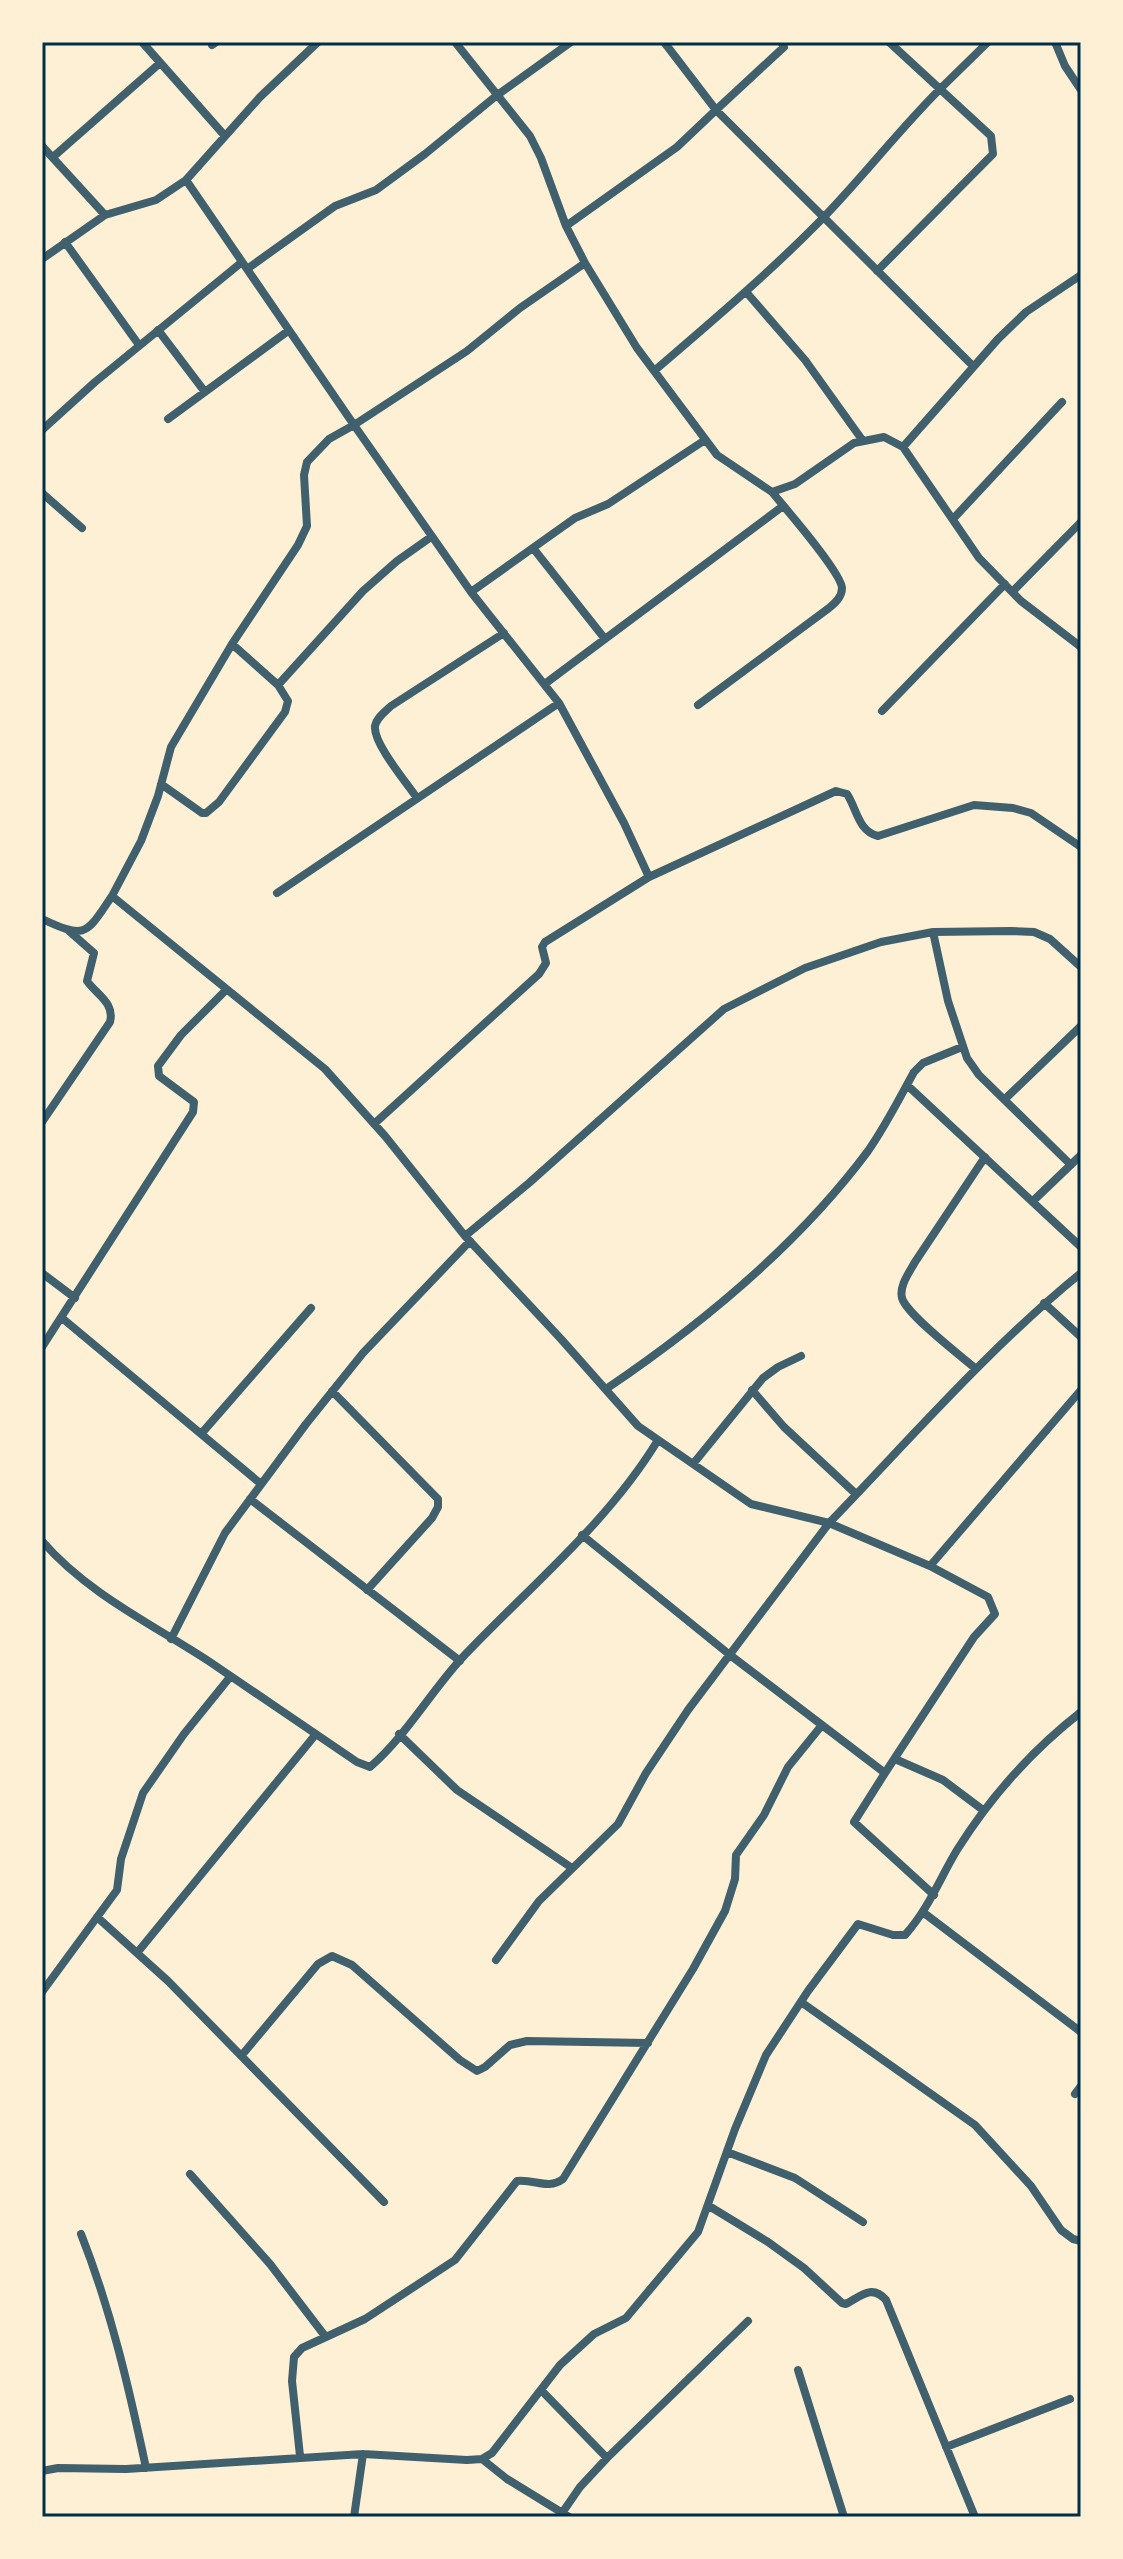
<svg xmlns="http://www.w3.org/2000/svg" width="1123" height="2559" font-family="'Fira Sans Condensed',sans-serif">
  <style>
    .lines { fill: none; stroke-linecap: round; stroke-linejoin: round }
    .minor { stroke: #3f606c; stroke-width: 8 }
    .neatline { fill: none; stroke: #003049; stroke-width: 3 }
  </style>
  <rect width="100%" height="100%" fill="#fdf0d5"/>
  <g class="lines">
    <!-- minor -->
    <path class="minor" d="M142 42 225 136
      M455 42 530 136 541 158 566 226 585 263
      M781 42 784 47 716 110 973 366
      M1055 42 1065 66 1081 90
      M212 45 216 42
      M42 146 105 215
      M53 157 160 63
      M186 180 260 97 318 42
      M566 226 677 147 716 110 664 42
      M65 242 139 345
      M42 259 105 215 156 200 186 180 354 425 329 439 307 462 304 475 307 526 298 545 232 644 171 747 158 796 141 841 112 896 325 1069 385 1136 465 1236 561 1339 638 1426 751 1504 829 1523C911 1438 989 1348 1081 1273
      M247 269 335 206 376 190 425 154 496 96 571 42
      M877 271 993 154 991 136 940 89 988 42
      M747 293 805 360 863 441
      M158 330 205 392
      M654 371C711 322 768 274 821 220 862 178 898 131 940 89L889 42
      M168 419 288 331
      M42 430 95 382 242 262
      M903 447 998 339 1026 312 1081 275
      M42 493 82 528
      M953 519 1062 402
      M533 548 605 639
      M471 592 575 518 608 504 705 440
      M1012 592 1081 522
      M546 683 783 506
      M278 685 363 591 397 561 431 537
      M698 705 829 608C835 603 842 597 842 588 841 572 785 508 772 492
      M882 711 1005 584
      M161 784 202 813H206L219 802 285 712 288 701 278 685 232 644
      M417 798C406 782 373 743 375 726 377 717 385 712 391 706L504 633
      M649 877 836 791 847 794C857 809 858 831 878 836L974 805 1013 808 1031 813 1081 847
      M277 893 559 703
      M42 919C87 940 86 934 112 896
      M933 932 948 1001 967 1058 979 1075 1071 1165
      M907 1085 1081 1247
      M1005 1099 1081 1026
      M42 1122 110 1022C115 1003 97 995 87 981L94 953 69 931
      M374 1124 539 974 546 963 542 947 545 942 649 877 624 823 559 703 471 592 354 425 467 351 520 308 585 263 637 348 717 455 772 492 795 484 854 443 884 437 903 447 979 558 1021 601 1081 647
      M1033 1201 1081 1155
      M465 1236 529 1183 724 1009 805 968 881 942 933 932 1011 931 1034 932 1050 939 1081 967
      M42 1273 75 1298
      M1044 1303 1081 1337
      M62 1318 261 1484
      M42 1347 193 1112 194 1102 159 1076 158 1066 181 1035 226 990
      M976 1369C961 1356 907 1315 902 1298 899 1286 909 1273 915 1262L985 1157
      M606 1389C702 1324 798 1245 868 1151 885 1127 899 1099 914 1072L923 1063 962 1047
      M752 1390 784 1427 856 1494
      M332 1391 438 1499V1507L432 1518 367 1590
      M201 1434 311 1308
      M693 1464 763 1378 778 1367 801 1356
      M250 1499 460 1661
      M42 1541C88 1594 152 1624 210 1662 259 1695 308 1729 357 1762L370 1767C405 1737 430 1693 461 1659 528 1588 607 1524 658 1440
      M930 1566 1081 1390
      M171 1639 225 1533 306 1424 363 1353 470 1241
      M399 1734 457 1790 572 1868
      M895 1759 943 1780 983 1810
      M885 1773 854 1822 934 1895
      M924 1913 1081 2032
      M97 1917 168 1981 384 2202
      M137 1953 316 1734
      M496 1960 539 1901 618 1824 646 1773 688 1710 829 1523 930 1566 988 1597 995 1614 974 1637 885 1773 730 1655 582 1535
      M42 1992 117 1890 121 1859 143 1793 184 1734 230 1677
      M801 2002 975 2125 1031 2186 1061 2230 1073 2239 1081 2241
      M242 2055 318 1964 332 1956 352 1965 460 2060 477 2071 485 2067 510 2045 527 2041 648 2043
      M1075 2094 1081 2086
      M727 2152 795 2178 863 2222
      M190 2174 270 2264 325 2336
      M709 2206 768 2242 804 2268 842 2303 846 2304C861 2296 872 2284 886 2300L975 2517
      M81 2234C111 2310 129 2388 146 2468
      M798 2370 844 2517
      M541 2390 607 2458 748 2321
      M946 2447 1070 2399
      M300 2456 292 2381 294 2357 302 2348 365 2319 455 2260 517 2181C535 2179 548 2190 563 2179L693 1969 725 1911 735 1879 736 1855 764 1815 788 1767 822 1725
      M482 2459 507 2479 569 2517
      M42 2471 58 2468 126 2469 363 2454 467 2460 482 2459 492 2453 560 2365 594 2334 626 2318 698 2232 735 2129 766 2055 808 1991 858 1924 893 1935H905C929 1908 939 1880 957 1850 991 1796 1031 1751 1081 1712
      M560 2516 580 2487 607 2458
      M354 2517 363 2454"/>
  </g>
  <!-- border -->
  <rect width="1123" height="2559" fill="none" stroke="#fdf0d5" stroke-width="88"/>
  <rect x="44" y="44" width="1035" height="2471" class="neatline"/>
</svg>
